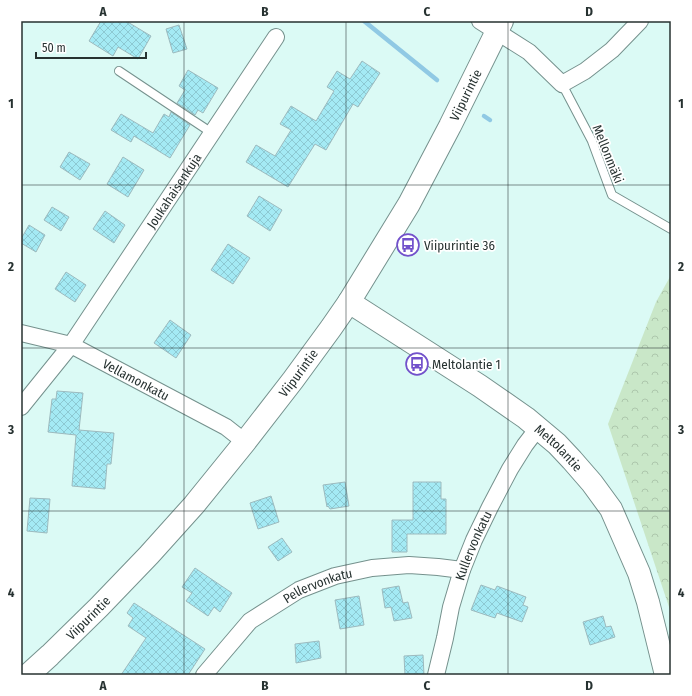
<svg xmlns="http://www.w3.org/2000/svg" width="692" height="696" font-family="'Fira Sans Condensed',sans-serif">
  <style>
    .forest { fill: url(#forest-crowns) }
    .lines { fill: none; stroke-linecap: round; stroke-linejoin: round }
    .stream { stroke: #90c9e4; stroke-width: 4.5 }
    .building { fill: url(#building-cross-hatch); stroke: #9dbabe }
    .lane-casing { stroke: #75918d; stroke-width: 10 }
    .street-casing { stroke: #75918d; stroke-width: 18 }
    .secondary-casing { stroke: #75918d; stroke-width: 24 }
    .lane { stroke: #fff; stroke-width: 8 }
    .street { stroke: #fff; stroke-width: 16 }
    .secondary { stroke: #fff; stroke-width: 22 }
    .grid { fill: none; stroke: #273231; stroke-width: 1; stroke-opacity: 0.55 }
    .labels { text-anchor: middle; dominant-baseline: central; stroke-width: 3.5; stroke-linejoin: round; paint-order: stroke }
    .street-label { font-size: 13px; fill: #273231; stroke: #fff }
    .poi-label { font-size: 13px; fill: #273231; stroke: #fff; text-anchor: start }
    .neatline { fill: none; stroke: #273231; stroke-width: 1.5 }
    .grid-label { font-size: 13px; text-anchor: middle; font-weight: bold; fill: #273231 }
  </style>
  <defs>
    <pattern id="forest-crowns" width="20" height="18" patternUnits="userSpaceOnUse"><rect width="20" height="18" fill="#c9e7c8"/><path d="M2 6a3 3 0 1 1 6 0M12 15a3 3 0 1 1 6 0" fill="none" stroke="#adc7ac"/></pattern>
    <pattern id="building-cross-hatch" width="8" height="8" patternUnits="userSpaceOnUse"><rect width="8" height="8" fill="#a4eaf4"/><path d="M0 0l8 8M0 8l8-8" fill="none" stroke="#8dc9d2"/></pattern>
  </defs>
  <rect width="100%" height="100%" fill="#dbfaf5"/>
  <!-- forest -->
  <path class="forest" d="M671 275V613L608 424 656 302Z"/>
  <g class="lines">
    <!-- stream -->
    <path class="stream" d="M364 21 437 80
      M484 116 490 120"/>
  </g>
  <!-- building -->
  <path class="building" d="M101 21H126L151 36 138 59 118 47 113 56 89 41Z
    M179 25 187 49 173 53 166 29Z
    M362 61 380 73 358 107 353 104 326 150 315 144 288 187 246 162 256 145 275 156 291 130 280 124 291 106 316 121 334 91 327 87 337 71 350 79Z
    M188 70 218 88 203 113 198 110 195 115 177 103 185 90 179 86Z
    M171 112 190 125 170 158 134 136 131 142 111 130 121 114 153 133 164 114 169 117Z
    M69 152 90 164 80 180 60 167Z
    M123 157 144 170 128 197 107 184Z
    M259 196 282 210 270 231 247 216Z
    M52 207 69 217 61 231 44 220Z
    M105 211 125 225 114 243 93 229Z
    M29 225 45 235 36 252 21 243V239Z
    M228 244 250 258 233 284 211 270Z
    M66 272 86 285 75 302 55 289Z
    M170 320 191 335 176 358 154 343Z
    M57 391 83 393 79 430 114 433 111 464H107L105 489 72 486 76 435 48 432 52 399H56Z
    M345 482 349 506 330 509 328 506 327 507 323 485Z
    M413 482H441V499H446V534H407V552H392V520H413Z
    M271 496 279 522 258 529 250 503Z
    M30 498 50 499 47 533 27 531Z
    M282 538 292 552 278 561 268 547Z
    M195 568 232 593 220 612 214 607 208 616 186 601 192 593 182 587Z
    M481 585 495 590 497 586 526 597 523 605 528 607 522 622 497 613 495 618 471 610Z
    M399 586 403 603 408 602 412 618 394 621 391 607 385 608 382 589Z
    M359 596 364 625 340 629 335 600Z
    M134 603 205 649 188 675H121L146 638 128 626 133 618 127 613Z
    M603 616 606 627 611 626 615 637 590 645 583 622Z
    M319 641 321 658 296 663 295 644Z
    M423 655 424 675H405L404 656Z"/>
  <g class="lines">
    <!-- lane casing -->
    <g class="lane-casing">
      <path id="lane" d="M119 71 212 133
        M562 84 592 141 612 195 671 229"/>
    </g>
    <!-- street casing -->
    <g class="street-casing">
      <g id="street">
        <path d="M480 21 529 52 562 84 585 71 612 50 640 21"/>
        <path id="s1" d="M21 333 71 345 226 427 245 442"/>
        <path id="s2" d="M21 407 71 345 276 37"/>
        <path id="s3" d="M204 675 250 621 299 590 335 576 372 568 409 565 438 567 462 570"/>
        <path id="s4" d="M436 675 445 638 451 607 462 570 474 540 490 507 510 469 525 445 538 428"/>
      </g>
    </g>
    <!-- secondary casing -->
    <g class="secondary-casing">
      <g id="secondary">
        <path id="s5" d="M349 302 480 386 526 418 557 444 572 460 592 483 611 509 639 573 648 602 666 675"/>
        <path id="s6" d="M28 675 50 655 99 607 149 555 194 505 245 442 293 380 331 328 349 302 409 204 450 126 502 21"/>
      </g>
    </g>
    <!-- lane -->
    <use href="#lane" class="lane"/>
    <!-- street -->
    <use href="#street" class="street"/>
    <!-- secondary -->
    <use href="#secondary" class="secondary"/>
  </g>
  <!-- grid -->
  <path class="grid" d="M184 21V675M346 21V675M508 21V675M21 185H671M21 348H671M21 511H671"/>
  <!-- icons -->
  <defs>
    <g id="bus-ring" transform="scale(1.15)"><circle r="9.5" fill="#fff" stroke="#7251cb" stroke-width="1.5"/><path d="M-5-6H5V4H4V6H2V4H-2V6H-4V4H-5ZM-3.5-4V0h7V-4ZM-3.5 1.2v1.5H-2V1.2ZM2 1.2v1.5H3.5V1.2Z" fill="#7251cb"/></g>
  </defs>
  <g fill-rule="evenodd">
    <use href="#bus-ring" x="408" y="245"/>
    <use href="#bus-ring" x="417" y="364"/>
  </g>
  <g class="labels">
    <!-- street labels -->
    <g class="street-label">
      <text stroke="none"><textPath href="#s6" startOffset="731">Viipurintie</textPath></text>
      <text transform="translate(608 154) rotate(68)">Mellonmäki</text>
      <text stroke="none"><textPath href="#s2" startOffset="265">Joukahaisenkuja</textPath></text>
      <text stroke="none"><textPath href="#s6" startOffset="406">Viipurintie</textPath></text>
      <text stroke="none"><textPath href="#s1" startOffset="125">Vellamonkatu</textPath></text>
      <text stroke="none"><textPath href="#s5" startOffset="256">Meltolantie</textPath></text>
      <text stroke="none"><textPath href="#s4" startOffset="135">Kullervonkatu</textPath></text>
      <text stroke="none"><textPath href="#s3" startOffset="148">Pellervonkatu</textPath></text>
      <text stroke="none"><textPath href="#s6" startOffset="83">Viipurintie</textPath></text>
    </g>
    <!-- poi labels -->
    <g class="poi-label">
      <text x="424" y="245">Viipurintie 36</text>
      <text x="432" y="364">Meltolantie 1</text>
    </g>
  </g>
  <!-- border -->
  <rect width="692" height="696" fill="none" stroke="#ffffff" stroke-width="44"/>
  <!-- scale -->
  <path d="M36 52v6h110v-6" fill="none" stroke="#273231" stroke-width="2"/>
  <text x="42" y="52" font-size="12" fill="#273231" stroke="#ffffff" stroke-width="3" paint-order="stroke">50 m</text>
  <rect x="22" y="22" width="648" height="652" class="neatline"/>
  <g class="grid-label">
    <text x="103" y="16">A</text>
    <text x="265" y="16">B</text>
    <text x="427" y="16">C</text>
    <text x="589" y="16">D</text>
    <text x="11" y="108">1</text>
    <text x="681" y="108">1</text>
    <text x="11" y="271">2</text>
    <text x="681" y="271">2</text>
    <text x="11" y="434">3</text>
    <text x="681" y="434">3</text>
    <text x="11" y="597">4</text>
    <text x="681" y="597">4</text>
    <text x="103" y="690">A</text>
    <text x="265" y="690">B</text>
    <text x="427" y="690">C</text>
    <text x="589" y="690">D</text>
  </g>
</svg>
